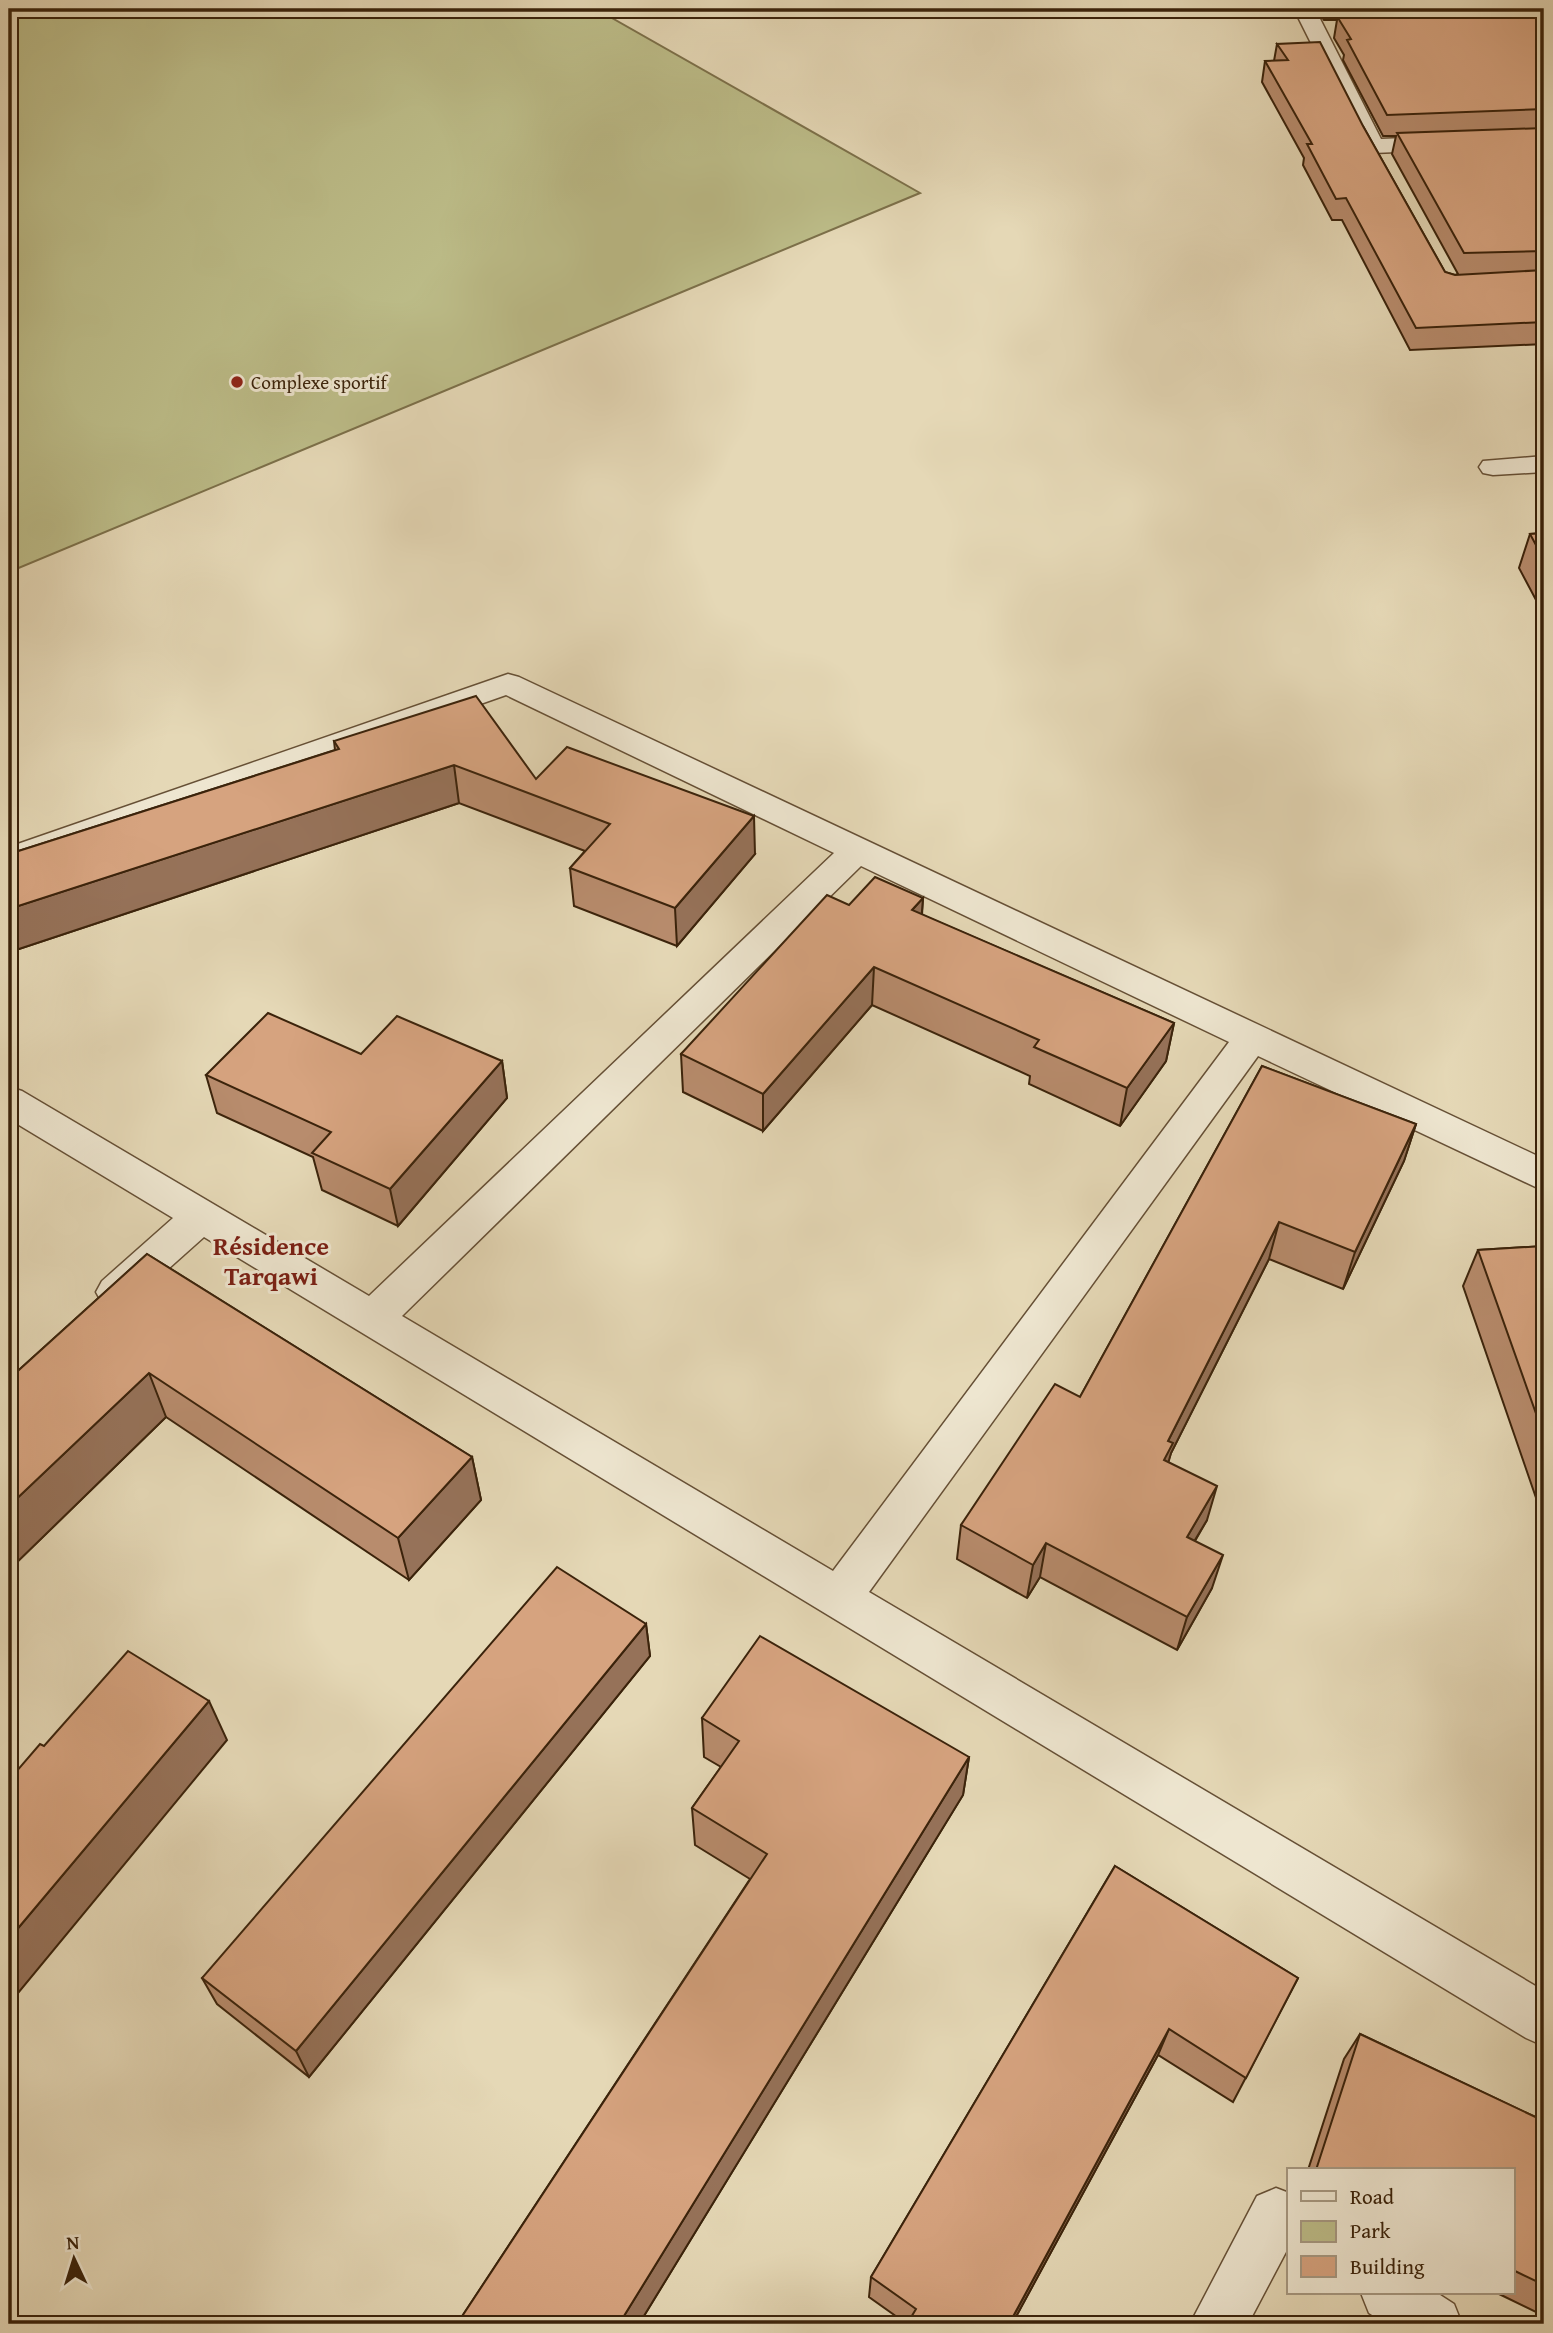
<svg xmlns="http://www.w3.org/2000/svg" width="1553" height="2333" font-family="'Gentium Book Plus',serif">
  <style>
    .green { fill: #bcbc88; stroke: #7c704a; stroke-width: 2 }
    .lines { fill: none; stroke-linecap: round; stroke-linejoin: round }
    .minor-casing { stroke: #665036; stroke-width: 3 }
    .minor { fill: #eee6d0; fill-rule: evenodd }
    .wall { fill: #b88c6d; stroke: #3b230b; stroke-width: 2 }
    .shaded-wall { fill: #967259; stroke: #3b230b; stroke-width: 2 }
    .building { fill: #d6a37f; stroke: #3b230b; stroke-width: 2 }
    .poi-dot { fill: #8f2418; stroke: #eee6d0; stroke-width: 2.5 }
    .labels { text-anchor: middle; dominant-baseline: central; stroke-width: 6; stroke-linejoin: round; paint-order: stroke }
    .far-poi-label { font-size: 19px; fill: #3b230b; stroke: #eee6d0; text-anchor: start }
    .quarter-label { font-size: 26px; font-weight: bold; fill: #7a1f14; stroke: #eee6d0 }
  </style>
  <rect width="100%" height="100%" fill="#e5d8b6"/>
  <filter id="stains"><feTurbulence type="fractalNoise" baseFrequency=".00286" numOctaves="4"/><feColorMatrix values="0 0 0 0 .2 0 0 0 0 .09 0 0 0 0 .02 0 0 0 .5 -.17"/></filter>
  <radialGradient id="worn" r=".72"><stop offset=".6" stop-color="#630" stop-opacity="0"/><stop offset="1" stop-color="#630" stop-opacity=".3"/></radialGradient>
  <!-- green -->
  <path class="green" d="M9 9H596L920 193 9 572Z"/>
  <g class="lines">
    <!-- minor casing -->
    <g class="minor-casing">
      <path id="minor" d="M1294 9H1315L1381 139 1544 132V146L1373 153 1365 151Z
        M1544 456V472L1493 475 1483 473 1479 467 1483 461Z
        M508 674 519 677 1544 1159V1191L1258 1056 869 1592 1544 1991V2046L1526 2038 204 1237 130 1303 116 1308 102 1303 96 1292 102 1281 173 1218 9 1119V1087L22 1091 369 1296 834 853 506 695 9 870V847ZM861 866 1229 1042 833 1571 402 1316Z
        M1276 2188 1289 2193V2251L1287 2250 1248 2324H1190L1257 2196Z
        M1361 2293H1437L1454 2304 1462 2324H1386L1369 2313Z"/>
    </g>
    <!-- minor -->
    <use href="#minor" class="minor"/>
  </g>
  <!-- wall -->
  <path class="wall" d="M1316 9H1544V344L1410 350 1342 220H1332L1303 165 1304 158 1262 82 1265 61H1274L1277 44 1363 126 1445 272 1455 275 1458 274 1392 154 1396 136H1383L1343 60 1344 55 1334 38 1337 20H1324Z
    M1544 533V615L1519 568 1530 534Z
    M334 741 536 779 755 854 677 946 574 906 570 868 585 851 459 803 16 950 9 932V854L335 750Z
    M923 898 922 915 1174 1023 1166 1061 1120 1126 1029 1084 1030 1076 872 1005 763 1131 683 1092 681 1054 849 905Z
    M361 1054 502 1061 507 1098 398 1226 322 1190 313 1157 217 1113 206 1075Z
    M1262 1066 1416 1124 1404 1161 1343 1289 1269 1259 1171 1453 1168 1462 1207 1520 1195 1541 1212 1588 1177 1650 1040 1577 1027 1598 957 1559 961 1525 1080 1397Z
    M1544 1246V1521L1463 1286 1478 1250Z
    M147 1254 472 1457 481 1500 409 1580 166 1417 9 1570V1379Z
    M646 1624 650 1656 309 2077 217 2004 202 1978Z
    M702 1718 969 1757 963 1795 639 2324H457L750 1879 695 1845 692 1808 721 1767 704 1757Z
    M1115 1866 1298 1978 1233 2102 1158 2055 1012 2324H907L869 2297 871 2277Z
    M1360 2034 1544 2121V2316L1497 2293H1513V2170H1308L1344 2059Z"/>
  <!-- shaded-wall -->
  <path class="shaded-wall" d="M454 765 459 803 16 950 9 930V909Z
    M754 816 755 854 677 946 675 908Z
    M923 898 920 936 912 910Z
    M874 967 872 1005 763 1131V1094Z
    M1174 1023 1166 1061 1120 1126 1127 1088Z
    M502 1061 507 1098 398 1226 390 1189Z
    M1416 1124 1404 1161 1343 1289 1355 1252Z
    M1279 1222 1269 1259 1171 1453 1164 1478 1155 1494 1168 1441Z
    M149 1373 166 1417 9 1570V1506Z
    M472 1457 481 1500 409 1580 398 1538Z
    M1217 1486 1207 1520 1177 1570 1187 1537Z
    M1046 1543 1040 1577 1027 1598 1033 1565Z
    M1223 1555 1212 1588 1177 1650 1187 1617Z
    M646 1624 650 1656 309 2077 296 2051Z
    M209 1701 227 1740 9 2004V1939Z
    M969 1757 963 1795 639 2324H619Z
    M1169 2029 1158 2055 1012 2324H1009Z"/>
  <!-- building -->
  <path class="building" d="M1544 11V109L1387 115 1347 40 1351 39 1338 18Z
    M1320 42 1363 126 1445 272 1455 275 1544 270V322L1416 328 1346 198 1336 199 1307 144H1312L1265 61 1288 60 1277 44Z
    M1544 128V251L1464 253 1397 133Z
    M1544 533V560L1530 534Z
    M476 696 536 779 567 747 754 816 675 908 570 868 610 824 454 765 9 909V854L339 749 334 741Z
    M875 877 923 898 912 910 1174 1023 1127 1088 1034 1047 1039 1040 874 967 763 1094 681 1054 827 895 849 905Z
    M268 1013 361 1054 397 1016 502 1061 390 1189 312 1153 331 1132 206 1075Z
    M1262 1066 1416 1124 1355 1252 1279 1222 1168 1441 1173 1443 1164 1460 1217 1486 1187 1537 1223 1555 1187 1617 1046 1543 1033 1565 961 1525 1055 1384 1080 1397Z
    M1544 1246V1436L1478 1250Z
    M147 1254 472 1457 398 1538 149 1373 9 1506V1379Z
    M557 1567 646 1624 296 2051 202 1978Z
    M760 1636 969 1757 619 2324H457L767 1854 692 1808 739 1741 702 1718Z
    M128 1651 209 1701 9 1939V1780L40 1744 44 1746Z
    M1115 1866 1298 1978 1246 2078 1169 2029 1009 2324H907L916 2309 871 2277Z
    M1360 2034 1544 2121V2285L1513 2270V2170H1316Z"/>
  <!-- markers -->
  <circle class="poi-dot" cx="237" cy="382" r="7"/>
  <g class="labels">
    <!-- far-poi labels -->
    <g class="far-poi-label">
      <text x="251" y="382">Complexe sportif</text>
    </g>
    <!-- quarter labels -->
    <g class="quarter-label">
      <text x="271" y="1245">Résidence<tspan x="271" dy="30">Tarqawi</tspan></text>
    </g>
  </g>
  <!-- margin -->
  <rect width="1553" height="2333" fill="none" stroke="#e5d8b6" stroke-width="35"/>
  <rect x="10" y="10" width="1532" height="2312" fill="none" stroke="#3b230b" stroke-width="3.5"/>
  <rect x="18" y="18" width="1518" height="2298" fill="none" stroke="#3b230b" stroke-width="2"/>
  <!-- legend -->
  <rect x="1287" y="2168" width="228" height="126" fill="#eee6d0" stroke="#a69881" stroke-width="2"/>
  <rect x="1301" y="2191" width="35" height="10" fill="#eee6d0" stroke="#a69881" stroke-width="2"/>
  <text x="1350" y="2204" font-size="21" fill="#3b230b">Road</text>
  <rect x="1301" y="2221" width="35" height="21" fill="#bcbc88" stroke="#a69881" stroke-width="2"/>
  <text x="1350" y="2238" font-size="21" fill="#3b230b">Park</text>
  <rect x="1301" y="2256" width="35" height="21" fill="#d6a37f" stroke="#a69881" stroke-width="2"/>
  <text x="1350" y="2274" font-size="21" fill="#3b230b">Building</text>
  <!-- north arrow -->
  <g transform="translate(74 2259) rotate(356)" stroke="#eee6d0" stroke-width="5" paint-order="stroke">
  <path d="M0-5L12 26L0 18L-12 26Z" fill="#3b230b"/>
  <text y="-10" font-size="19" font-weight="bold" text-anchor="middle" fill="#3b230b">N</text>
  </g>
  <rect width="100%" height="100%" filter="url(#stains)"/>
  <rect width="100%" height="100%" fill="url(#worn)"/>
</svg>
